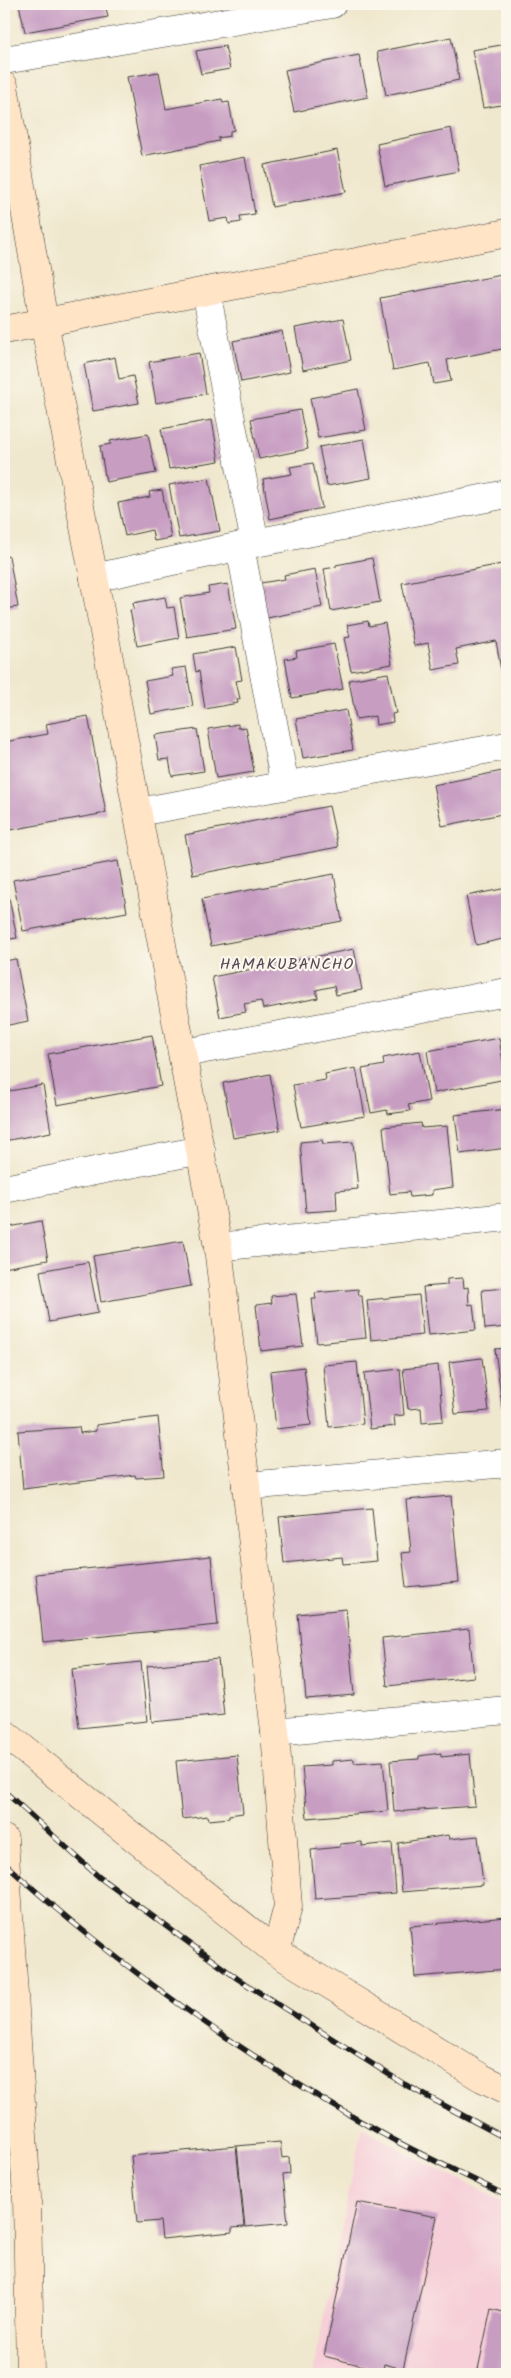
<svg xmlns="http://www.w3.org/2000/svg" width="511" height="2378" font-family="Kalam,sans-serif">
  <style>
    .built { fill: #f6cfd8 }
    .building { fill: #c79dc2 }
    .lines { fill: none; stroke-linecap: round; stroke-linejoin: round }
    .street-casing { stroke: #3c3b37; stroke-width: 29 }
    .secondary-casing { stroke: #3c3b37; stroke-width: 29 }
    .street { stroke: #fff; stroke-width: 28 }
    .secondary { stroke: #ffe4c6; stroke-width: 28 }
    .rail-casing { stroke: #1c1c1c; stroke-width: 5.5 }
    .rail { stroke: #fbf7ec; stroke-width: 4; stroke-dasharray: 11; stroke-linecap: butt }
    .labels { text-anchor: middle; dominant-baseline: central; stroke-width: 4.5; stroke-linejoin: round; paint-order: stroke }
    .quarter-label { font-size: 16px; letter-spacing: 1px; fill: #584956; stroke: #fbf7ec }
  </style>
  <rect width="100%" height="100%" fill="#fbf7ec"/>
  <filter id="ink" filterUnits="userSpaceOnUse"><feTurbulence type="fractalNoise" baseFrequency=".02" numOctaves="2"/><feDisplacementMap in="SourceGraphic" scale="10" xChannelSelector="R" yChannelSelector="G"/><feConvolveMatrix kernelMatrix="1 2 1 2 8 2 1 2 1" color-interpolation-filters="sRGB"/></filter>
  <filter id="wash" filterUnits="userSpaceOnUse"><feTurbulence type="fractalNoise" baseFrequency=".0096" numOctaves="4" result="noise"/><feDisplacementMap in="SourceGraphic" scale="20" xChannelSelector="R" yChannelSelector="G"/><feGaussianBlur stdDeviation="1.12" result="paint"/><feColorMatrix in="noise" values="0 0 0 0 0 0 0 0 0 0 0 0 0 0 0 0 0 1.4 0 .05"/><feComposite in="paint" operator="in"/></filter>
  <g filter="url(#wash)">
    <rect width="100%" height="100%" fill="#f0e8ce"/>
    <!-- built -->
    <path class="built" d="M362 2127 408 2154 507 2203V2374H312Z"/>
    <g id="blocks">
      <!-- building -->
      <path class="building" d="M19 4H105L108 17 25 32Z
        M451 37 459 80 386 95 377 52Z
        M507 44V104L483 108 472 50Z
        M225 46 230 69 201 74 196 51Z
        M359 55 368 97 294 112 285 70Z
        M159 72 166 109 222 99 223 103 229 102 234 130 230 131V136L218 138 219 141 142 156 127 77Z
        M451 128 459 171 385 186 377 144Z
        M337 150 346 192 272 207 264 165Z
        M245 157 255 214 240 216 241 222 229 224 228 218 209 221 199 166Z
        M507 274V348L447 360 451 381 434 384 430 363 393 370 380 298Z
        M343 319 351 360 303 370 295 328Z
        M282 331 290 372 241 382 233 341Z
        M199 353 206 394 156 403 149 362Z
        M115 357 119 379 133 376 139 403 93 411 84 364Z
        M358 389 366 430 318 438 310 398Z
        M300 410 308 449 259 459 251 419Z
        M212 420 219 461 169 469 161 429Z
        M148 434 156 473 106 482 100 446 111 444 110 441Z
        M364 439 371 478 327 486 319 447Z
        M313 463 322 508 270 519 263 479 292 474 290 467Z
        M209 478 220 531 179 538 169 485Z
        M162 490 171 538 154 541 152 530 125 536 118 503 150 497 149 492Z
        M9 556 18 607 4 609V557Z
        M372 558 380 602 331 611 324 569 336 567V565Z
        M507 563V693H505L496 641 456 649 459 665 433 670 428 643 414 646 402 583Z
        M315 569 322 607 267 618 261 583 285 579 284 575Z
        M228 584 236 629 187 637 180 598 209 593 208 587Z
        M165 597 167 608 174 607 179 638 137 646 130 610 134 609 133 603Z
        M368 621 369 626 385 623 392 664 351 671 344 638 350 637 347 625Z
        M334 644 343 689 292 698 285 659 297 657 296 651Z
        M236 647 242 680 236 681 240 699H237L238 703 205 709 199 671 196 672 193 654Z
        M186 667 193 706 151 714 145 681 173 676 171 669Z
        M388 673 396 713 392 714 393 722 376 725 375 716 356 719 349 680Z
        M346 710 353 750 303 758 296 719Z
        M88 716 106 813 4 831V742L48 734 46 724Z
        M238 724V728L246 727 254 772 216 778 208 729Z
        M197 729 204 771 172 776 169 759 159 760 155 735Z
        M507 770V813L442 826 433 785Z
        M329 806 338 847 193 875 185 835Z
        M118 861 127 912 23 931 13 880Z
        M4 872 17 938 4 940Z
        M334 874 342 921 211 946 202 899Z
        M507 888V938L476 945 466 896Z
        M354 949 362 990 336 995 334 986 316 990 318 998 263 1009 261 1001 244 1004 246 1012 220 1017 212 977Z
        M16 959 28 1021 4 1026V961Z
        M152 1035 161 1086 57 1105 48 1054Z
        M499 1038 506 1079 434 1093 427 1051Z
        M420 1051 429 1101 408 1105 410 1111 388 1114 387 1110 371 1113 362 1069 384 1065 383 1058Z
        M356 1068 365 1116 301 1127 293 1085 326 1080 325 1074Z
        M270 1074 280 1130 233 1138 223 1083Z
        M43 1085 51 1132 4 1141V1092Z
        M507 1109V1148L460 1154 455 1115Z
        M421 1123 422 1128 447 1126 453 1187 432 1190V1195L410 1197 409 1192 390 1194 383 1127Z
        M322 1140 323 1144 353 1142 358 1189 336 1191 337 1210 306 1212 300 1142Z
        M41 1221 48 1260 4 1268V1228Z
        M183 1241 191 1286 101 1302 93 1256Z
        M88 1262 98 1313 49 1322 40 1271Z
        M463 1278 464 1288 468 1287 469 1305 473 1304 476 1330 428 1335 423 1287 447 1285V1279Z
        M507 1288V1327L485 1329 482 1290Z
        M358 1289 359 1296H362L366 1338 317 1343 312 1299H316L315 1293Z
        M296 1294 303 1346 261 1351 256 1305 272 1303 271 1296Z
        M419 1295 423 1335 371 1340 367 1300Z
        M507 1348V1406H502L495 1349Z
        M482 1358 489 1411 455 1414 449 1362Z
        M357 1362 363 1424 329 1427 323 1365Z
        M438 1365 443 1421 422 1423 421 1408 408 1409 403 1369Z
        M304 1367 311 1425 276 1429 270 1371Z
        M400 1369 404 1415 394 1416 395 1426 370 1429 364 1373Z
        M158 1417 164 1476 136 1478 135 1475 23 1489 18 1431 79 1427 80 1433 96 1431V1425Z
        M451 1496 459 1582 406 1587 402 1553 411 1552 406 1500Z
        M372 1508 377 1561 343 1564 342 1557 284 1563 279 1517Z
        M211 1556 218 1625 43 1642 36 1574Z
        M346 1609 354 1695 306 1699 298 1614Z
        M469 1629 474 1677 387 1686 382 1638Z
        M218 1659 224 1715 152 1722 147 1666Z
        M141 1662 147 1721 79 1728 72 1669Z
        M441 1753V1757L470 1754 475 1806 394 1812 390 1761 419 1759V1756Z
        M237 1755 243 1813 229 1815V1818L209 1820 208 1816 182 1819 176 1761Z
        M354 1759V1763L383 1761 388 1811 307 1818 302 1767 332 1765V1761Z
        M448 1835 449 1839 478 1836 483 1885 402 1892 398 1843Z
        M362 1842V1846L392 1843 396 1893 315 1899 311 1850 340 1847V1844Z
        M507 1917V1969L415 1977 410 1926Z
        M280 2142 282 2158 289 2157 290 2174 283 2175 288 2223 245 2227 237 2146Z
        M236 2146 244 2227 232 2228V2232L162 2239 160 2221 137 2223 131 2156Z
        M357 2202 437 2217 403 2369 384 2364 383 2371 324 2356Z
        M491 2309 507 2313V2374H477Z"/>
    </g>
  </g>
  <g filter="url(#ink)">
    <use href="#blocks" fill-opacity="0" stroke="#3c3b37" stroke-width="1"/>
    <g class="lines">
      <!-- street casing -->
      <g class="street-casing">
        <path id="street" d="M4 60 332 4
          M206 291 255 543
          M240 546 285 786
          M94 578 255 543 507 494
          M138 812 507 746
          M184 1053 507 992
          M4 1189 201 1150
          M218 1247 507 1217
          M246 1486 507 1463
          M275 1732 507 1710"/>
      </g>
      <!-- secondary casing -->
      <g class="secondary-casing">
        <path id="secondary" d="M4 86 44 322 94 578 218 1247 275 1732 288 1906 276 1952
          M4 330 507 233
          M4 1733 276 1952 482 2078 507 2090
          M4 1839 27 2197 30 2374"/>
      </g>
      <!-- street -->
      <use href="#street" class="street"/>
      <!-- secondary -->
      <use href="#secondary" class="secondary"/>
      <!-- rail casing -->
      <g class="rail-casing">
        <path id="rail" d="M4 1791 99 1877 238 1979 404 2084 507 2139
          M4 1863C119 1967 255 2064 392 2139 430 2159 469 2177 507 2196"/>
      </g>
      <!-- rail -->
      <use href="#rail" class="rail"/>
    </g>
  </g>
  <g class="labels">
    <!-- quarter labels -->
    <g class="quarter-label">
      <text x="287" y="964">HAMAKUBANCHO</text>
    </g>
  </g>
  <!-- margin -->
  <rect width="511" height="2378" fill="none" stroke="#fbf7ec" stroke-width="20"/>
</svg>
